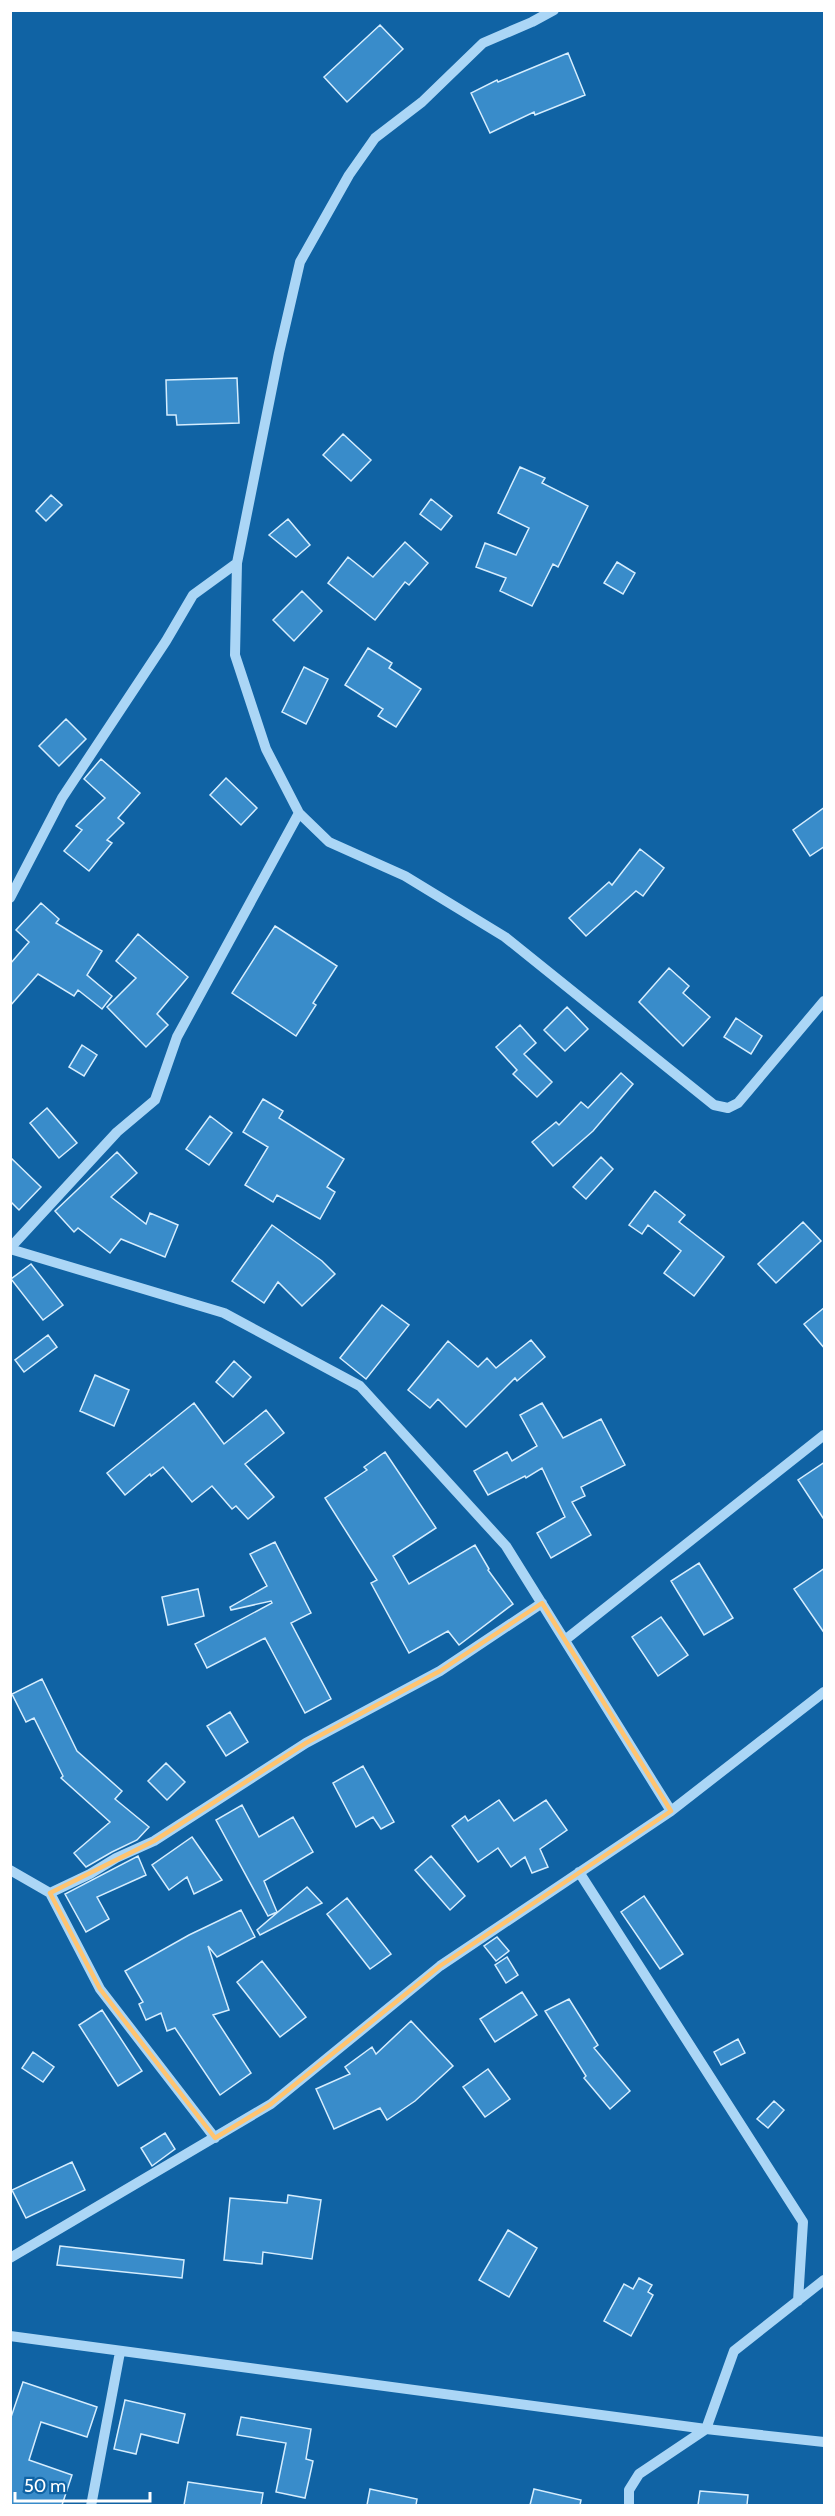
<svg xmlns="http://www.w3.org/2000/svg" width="835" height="2516" font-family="Cabin,sans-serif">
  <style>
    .building { fill: #398cca; stroke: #d5edfe; stroke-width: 1.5 }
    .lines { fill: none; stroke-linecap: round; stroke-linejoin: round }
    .minor { stroke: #abd6f6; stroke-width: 10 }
    .marked { fill: none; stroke: #ffc470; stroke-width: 4.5; stroke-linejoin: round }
  </style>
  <rect width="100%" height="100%" fill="#1063a4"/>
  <!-- building -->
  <path class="building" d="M380 25 403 49 347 102 324 77Z
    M568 53 585 95 535 115 534 112 490 133 471 93 497 80 498 82Z
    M237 378 239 423 177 425 176 415H167L166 380Z
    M343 434 371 460 351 481 323 455Z
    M520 467 545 478 542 483 588 506 558 567 553 564 532 606 500 591 506 578 476 567 485 543 516 555 529 528 498 513Z
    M51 495 62 505 46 521 36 511Z
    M431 499 452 516 441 530 420 514Z
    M288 519 310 545 296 557 269 535Z
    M405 542 428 563 409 585 405 582 375 620 328 583 348 557 373 577Z
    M617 562 635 573 623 594 604 583Z
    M302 591 322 611 294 641 273 620Z
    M368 648 392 663 389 668 421 689 396 727 378 716 383 709 345 685Z
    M304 667 328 679 306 724 282 712Z
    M66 719 86 739 59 766 39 746Z
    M101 759 140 793 118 818 124 823 107 840 112 843 89 871 64 851 82 830 76 826 105 798 84 779Z
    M226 778 257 808 241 825 210 795Z
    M825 807V846L810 856 793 830Z
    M640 849 664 868 643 896 636 891 586 936 569 918 609 882 612 885Z
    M41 903 59 919 56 923 102 951 87 975 112 996 102 1009 78 990 74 996 38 974 10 1006V964L29 942 16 930Z
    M275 926 337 966 313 1003 316 1005 296 1036 232 993Z
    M138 934 188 977 157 1014 168 1025 146 1047 107 1007 136 978 116 961Z
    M669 968 689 986 683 993 710 1017 683 1046 639 1002Z
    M567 1007 588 1029 565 1051 544 1030Z
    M736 1018 762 1036 751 1054 724 1037Z
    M520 1025 536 1043 524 1054 552 1082 537 1097 513 1074 517 1070 496 1047Z
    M82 1045 97 1055 84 1076 69 1067Z
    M621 1073 633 1084 593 1131 553 1166 532 1142 556 1122 559 1125 581 1102 588 1108Z
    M263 1099 283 1111 279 1118 344 1159 327 1187 335 1192 320 1219 277 1195 273 1202 245 1185 268 1147 243 1132Z
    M47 1108 77 1143 59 1158 30 1123Z
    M210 1116 232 1133 209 1165 186 1149Z
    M117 1152 137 1173 111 1197 146 1224 150 1213 178 1225 165 1257 121 1239 110 1253 78 1228 74 1232 55 1211Z
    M10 1157 41 1187 19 1210 10 1201Z
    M601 1157 613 1169 586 1199 573 1187Z
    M655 1191 685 1215 679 1222 724 1257 694 1296 664 1273 681 1251 648 1225 642 1234 629 1225Z
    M803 1222 821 1241 776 1283 758 1264Z
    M272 1225 322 1261 335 1274 302 1306 278 1282 264 1303 232 1281Z
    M31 1264 63 1305 43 1320 11 1279Z
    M382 1305 409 1325 366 1379 340 1358Z
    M825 1307V1349L804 1324Z
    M48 1335 57 1347 24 1372 15 1360Z
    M531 1340 545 1357 517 1381 515 1378 466 1427 438 1399 430 1408 408 1390 448 1341 478 1367 487 1358 496 1368Z
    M234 1361 251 1377 233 1397 216 1382Z
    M95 1375 129 1390 114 1426 80 1411Z
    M194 1403 224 1444 266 1410 284 1433 245 1464 274 1497 248 1519 236 1506 232 1509 212 1486 192 1502 163 1467 151 1476 150 1474 125 1495 107 1473Z
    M542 1403 563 1438 601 1419 625 1465 581 1487 585 1496 572 1502 591 1535 551 1558 537 1533 565 1517 542 1468 526 1478 525 1476 488 1495 474 1471 507 1452 512 1461 537 1446 520 1415Z
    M385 1452 436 1528 393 1556 409 1584 475 1545 489 1569 488 1570 513 1604 459 1645 448 1631 409 1653 371 1583 377 1580 325 1498 367 1470 364 1467Z
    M825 1462V1521L798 1480Z
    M275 1542 311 1613 291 1623 331 1699 305 1713 265 1638 207 1668 195 1644 272 1603 271 1601 231 1610 230 1607 267 1586 250 1554Z
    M699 1563 733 1618 704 1635 671 1581Z
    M825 1568V1634L794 1589Z
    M198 1589 204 1616 168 1625 162 1597Z
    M661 1617 688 1655 658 1676 632 1637Z
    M42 1679 77 1751 122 1791 115 1799 149 1827 137 1840 112 1852 86 1867 74 1853 110 1822 61 1778 63 1776 34 1718 26 1722 12 1694Z
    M230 1712 248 1742 226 1756 207 1726Z
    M166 1763 185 1782 167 1800 148 1781Z
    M363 1766 394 1822 381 1829 373 1817 356 1827 333 1783Z
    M499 1800 514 1821 546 1800 567 1830 540 1849 548 1867 532 1873 525 1857 511 1867 498 1848 478 1862 452 1826 465 1816 468 1821Z
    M242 1805 259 1837 293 1817 313 1852 264 1881 277 1912 268 1916 216 1820Z
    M192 1837 222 1880 194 1894 187 1877 169 1890 152 1865Z
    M138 1856 146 1875 97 1897 109 1919 86 1932 65 1894Z
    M431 1856 465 1896 450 1910 415 1870Z
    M307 1887 322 1903 260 1935 257 1930Z
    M644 1896 683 1954 660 1969 621 1912Z
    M347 1898 391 1954 370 1969 327 1914Z
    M241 1910 255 1937 217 1957 208 1946 229 2010 213 2015 251 2073 220 2095 175 2028 167 2031 161 2013 146 2020 139 2004 143 2002 125 1971 189 1935Z
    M497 1937 509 1951 496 1961 484 1946Z
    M507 1957 518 1975 506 1983 495 1965Z
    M262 1961 306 2017 280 2037 237 1982Z
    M522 1992 537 2015 495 2042 480 2019Z
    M569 1999 598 2045 594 2048 630 2091 610 2109 584 2078 586 2076 545 2011Z
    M102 2010 142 2071 118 2086 79 2025Z
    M411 2021 453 2066 415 2101 387 2120 380 2108 334 2129 316 2089 350 2074 345 2067 372 2047 376 2054Z
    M738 2039 745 2053 721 2065 714 2052Z
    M33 2052 54 2067 43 2082 22 2068Z
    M488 2069 510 2099 485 2117 463 2087Z
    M774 2101 784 2110 768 2128 757 2119Z
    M165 2133 175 2149 152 2166 141 2148Z
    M72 2162 85 2190 26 2218 12 2190Z
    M288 2195 321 2200 312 2259 263 2252 262 2264 224 2260 230 2198 287 2203Z
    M508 2230 537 2248 509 2297 479 2280Z
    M60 2246 184 2260 182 2278 57 2265Z
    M639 2278 652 2285 648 2292 653 2295 631 2336 604 2321 624 2284 633 2289Z
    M23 2382 97 2407 87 2437 41 2422 29 2460 72 2475 62 2505H10V2420Z
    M125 2400 185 2414 178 2443 141 2434 136 2454 114 2449Z
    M241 2417 311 2429 306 2459 313 2461 305 2498 276 2492 286 2443 237 2435Z
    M188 2482 263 2493 261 2505H184Z
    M370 2489 417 2499 416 2505H367Z
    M534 2489 581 2500 580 2505H530Z
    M700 2491 748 2495 747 2505H698Z"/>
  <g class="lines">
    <!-- minor -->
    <path class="minor" d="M554 10 532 22 483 43 422 102 375 138 349 175 300 262 279 353 237 563 235 655 266 749 299 813 329 842 405 876 505 937 714 1105 728 1108 738 1103 824 1001
      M10 898 62 798 166 641 193 595 237 563
      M10 1248 117 1132 155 1100 177 1037 299 813
      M10 1249 224 1313 360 1386 506 1546 671 1811
      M565 1640 824 1435
      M10 1870 50 1893 100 1989 215 2138
      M579 1872 803 2222 798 2301
      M50 1893 90 1874 116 1858 154 1841 306 1743 440 1671 542 1603
      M10 2258 271 2104 440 1966 671 1811 824 1692
      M10 2336 706 2429 824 2442
      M91 2506 120 2352
      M629 2506V2490L639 2474 706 2429 734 2351 824 2280"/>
  </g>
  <!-- marked area -->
  <path class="marked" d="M542 1603 671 1811 440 1966 271 2104 215 2138 100 1989 50 1893 154 1841 306 1743 440 1671Z"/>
  <!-- border -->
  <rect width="835" height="2516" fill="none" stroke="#ffffff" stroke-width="24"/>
  <!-- scale -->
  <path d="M15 2492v9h135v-9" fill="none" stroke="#ffffff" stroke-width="3"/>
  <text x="24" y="2492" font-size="18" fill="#ffffff" stroke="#1063a4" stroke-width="4.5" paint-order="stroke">50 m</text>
</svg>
